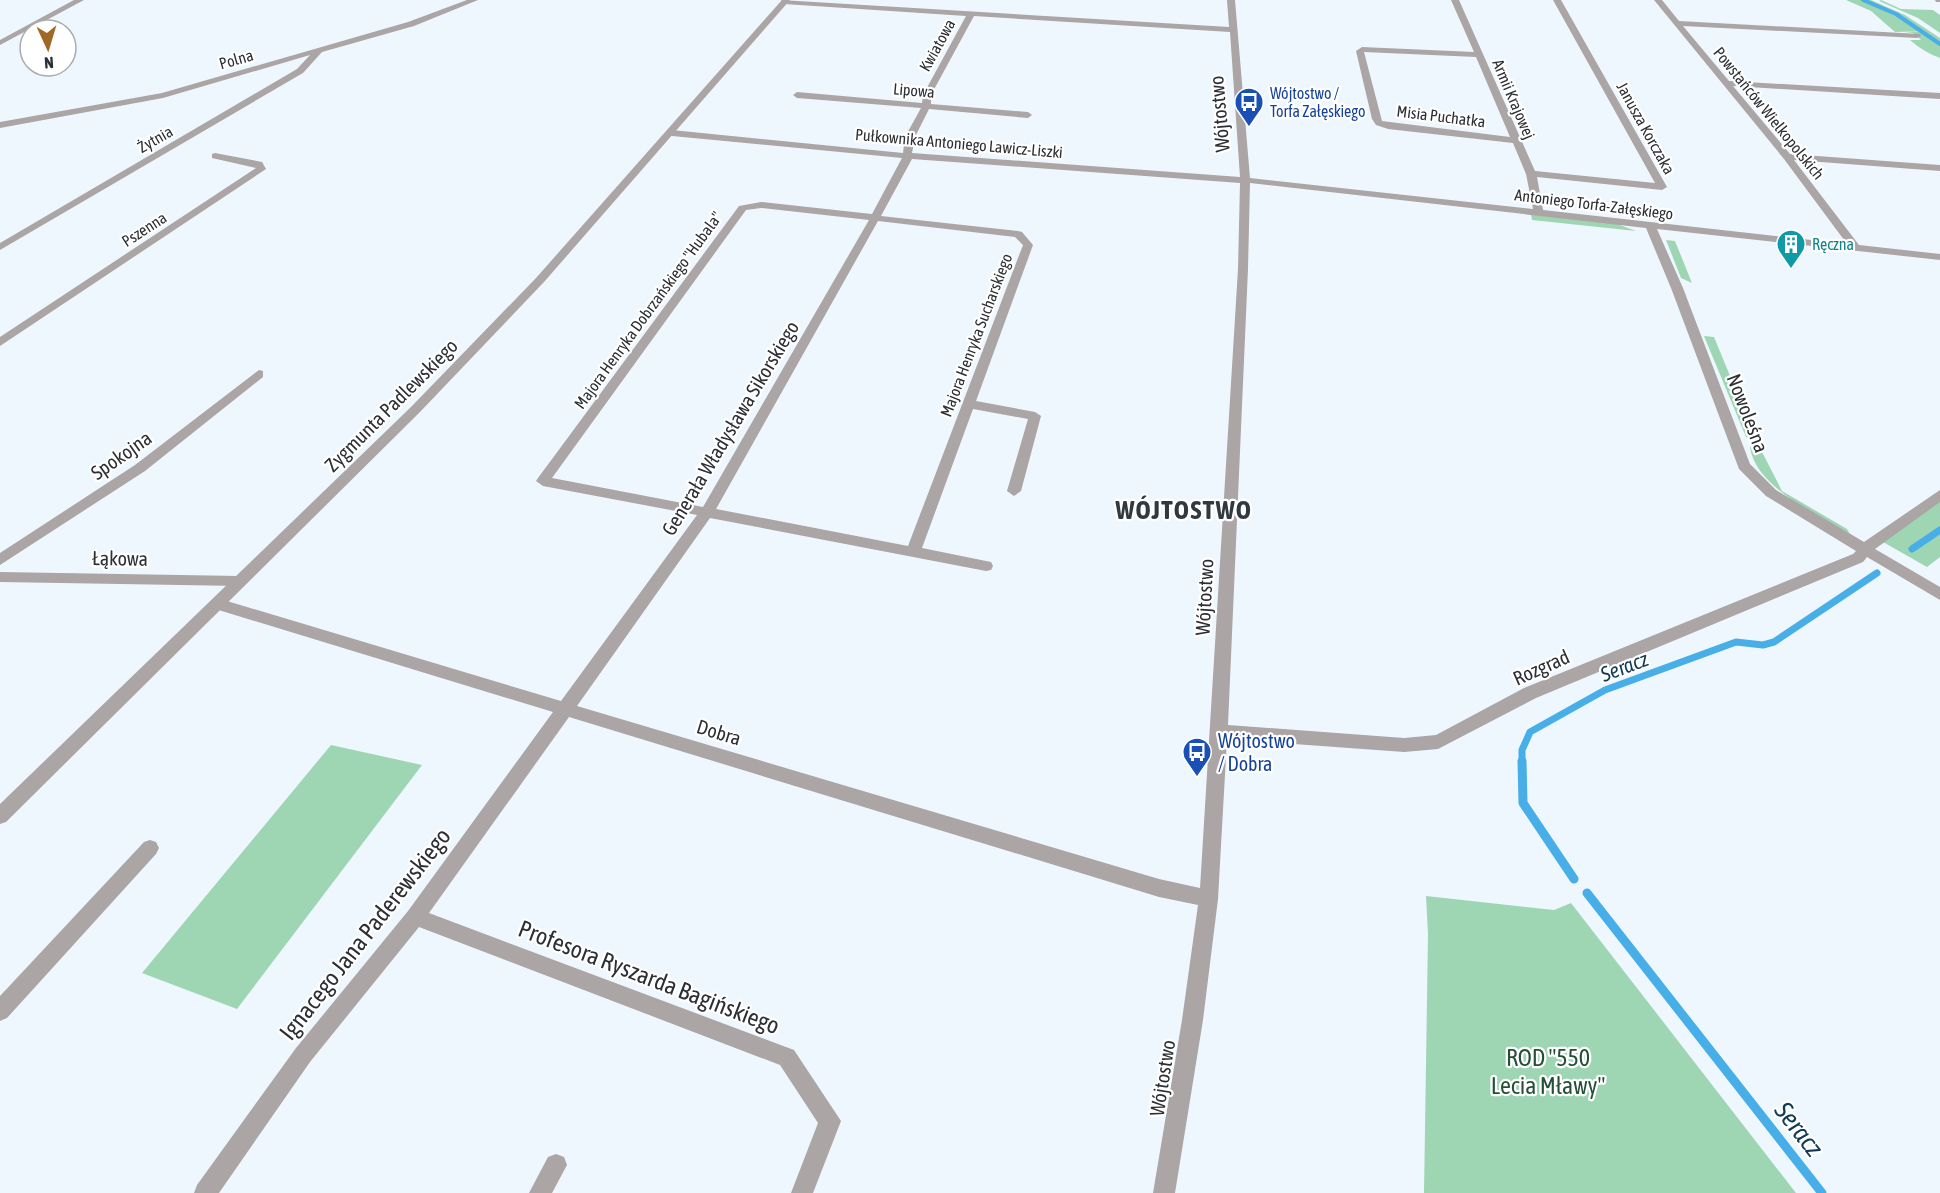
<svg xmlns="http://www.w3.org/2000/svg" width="1940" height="1193" font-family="'Asap Condensed',sans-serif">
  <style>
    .green { fill: #9ed6b4 }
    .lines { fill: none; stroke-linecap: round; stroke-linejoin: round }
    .stream-far2 { stroke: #48aee7; stroke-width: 4 }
    .stream-far1 { stroke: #48aee7; stroke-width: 7 }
    .stream { stroke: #48aee7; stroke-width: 9 }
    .minor { fill: #aba5a5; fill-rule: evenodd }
    .tertiary { fill: #aba5a5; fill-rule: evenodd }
    .labels { text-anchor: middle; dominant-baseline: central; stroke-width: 4.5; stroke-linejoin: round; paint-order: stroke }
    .far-street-label { font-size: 16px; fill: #2c2f33; stroke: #fff }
    .far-transit-label { font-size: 16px; fill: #164399; stroke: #fff; text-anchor: start }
    .far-culture-label { font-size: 16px; fill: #0d838f; stroke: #fff; text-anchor: start }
    .street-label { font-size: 20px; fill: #2c2f33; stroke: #fff }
    .transit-label { font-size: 20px; fill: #164399; stroke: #fff; text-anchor: start }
    .water-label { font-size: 21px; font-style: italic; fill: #103b53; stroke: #fff }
    .near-street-label { font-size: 24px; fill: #2c2f33; stroke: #fff }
    .near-park-label { font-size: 24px; fill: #254f37; stroke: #fff }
    .district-label { font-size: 26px; font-weight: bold; letter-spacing: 1.5px; fill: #313940; stroke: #fff }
    .near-water-label { font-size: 26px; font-style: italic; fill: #103b53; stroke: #fff }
  </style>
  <rect width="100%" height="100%" fill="#eff7fe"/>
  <!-- green -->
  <path class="green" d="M1846 0H1871L1905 15 1940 38V58C1929 54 1919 48 1910 40H1921L1913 33 1904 32 1926 31 1895 32 1871 11Z
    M1881 0 1901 9 1933 10 1940 15V33L1918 18 1879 1Z
    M1531 214 1617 224 1636 231 1532 220Z
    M1666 240 1675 241 1692 283 1681 278Z
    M1704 336 1714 337 1756 439 1746 437Z
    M1750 447 1761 450 1782 491 1847 529 1850 534C1819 516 1755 487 1750 447Z
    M1940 501V557L1927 567 1883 542Z
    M331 745 422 765 237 1009 142 973Z
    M1426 896 1554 910 1571 903 1796 1193H1424L1428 934Z"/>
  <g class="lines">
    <!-- stream-far2 -->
    <path class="stream-far2" d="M1863 0 1896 14 1940 44"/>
    <!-- stream-far1 -->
    <path class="stream-far1" d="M1912 549 1940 530
      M1522 762V750L1530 732 1605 690 1736 642 1763 645 1774 642 1877 573"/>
    <!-- stream -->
    <path class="stream" d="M1522 761 1523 803 1574 879
      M1587 893 1822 1193"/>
    <!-- minor -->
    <path class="minor" d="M74 0H84L0 45V40Z
      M467 0H478L414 26 322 52 303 73 0 250V243L297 69 310 55 163 98 0 128V122L162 93 408 22Z
      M781 0 1229 27 1227 0H1235L1250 178 1533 209 1526 174 1513 143 1388 129 1376 125 1372 119 1356 51 1362 47 1474 52 1451 0H1459L1535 171 1655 183 1553 0H1561L1667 187 1662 190 1537 177 1543 210 1847 244 1784 159 1654 0H1662L1679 21 1920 34 1921 36 1917 38 1683 26 1729 81 1940 93V99L1733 86 1790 154 1940 165V171L1794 160 1859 245 1940 254V260L1657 229 1683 288 1750 464 1776 490 1864 542 1940 490V502L1875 549 1940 587V600L1867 557 1863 562 1536 698 1438 749 1404 752 1227 739 1218 899 1203 1020 1175 1193H1153L1182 1020 1198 905 1159 897 569 717 429 913 794 1050 841 1121 813 1193H791L818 1123 780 1065 419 927 310 1062 219 1193H194L197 1185 296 1048 408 911 553 712 212 608 209 604 212 600 217 598 561 701 697 515 543 486 536 481 538 478 739 206 761 202 872 214 902 158 672 136 667 133 672 130 903 153 905 137 921 108 797 98 793 95 797 92 922 103 923 95 966 16 784 4ZM974 16 1230 32 1240 177 912 153 915 137 929 109 1028 118 1032 115 1028 112 931 104V95ZM1364 52 1476 57 1510 137 1382 121ZM912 159 1240 183 1238 269 1200 888 1159 879 577 706 710 518 986 571 991 570 993 566 991 562 922 548 973 409 1028 419 1007 491 1014 496 1021 491 1041 416 1035 412 976 401 1033 245 1022 232 1018 231 881 216ZM1250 183 1646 228 1671 288 1739 469 1766 496 1856 551 1853 554 1524 688 1436 735 1404 738 1228 725 1248 269ZM761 208 869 220 703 507 552 478 746 210ZM878 221 1015 237 1023 245 908 546 716 509Z
      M215 153 262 162 266 169 0 346V337L256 168 212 158V154Z
      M259 370 263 371V377L145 471 0 565V553L135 465Z
      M0 572 240 576 245 577 247 581 245 585 240 586 0 582Z
      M150 840 156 842 159 848 156 854 7 1018 0 1021V996L144 842Z
      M556 1154 564 1157 567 1165 552 1193H529L548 1157Z"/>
    <!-- tertiary -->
    <path class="tertiary" d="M782 0H790L544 282 419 413 6 822 0 824V804L411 407 536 278Z
      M1935 0H1940V2H1936Z"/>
  </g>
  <!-- icons -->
  <defs>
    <g id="bus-pin" transform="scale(1.5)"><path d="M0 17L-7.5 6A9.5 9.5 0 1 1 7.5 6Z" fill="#1a4fb4" stroke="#fff"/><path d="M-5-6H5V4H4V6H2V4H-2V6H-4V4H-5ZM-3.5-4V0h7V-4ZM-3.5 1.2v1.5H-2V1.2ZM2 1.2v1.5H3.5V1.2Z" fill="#fff"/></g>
    <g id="building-pin" transform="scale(1.5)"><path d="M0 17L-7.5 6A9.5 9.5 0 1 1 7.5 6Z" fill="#0f9aa8" stroke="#fff"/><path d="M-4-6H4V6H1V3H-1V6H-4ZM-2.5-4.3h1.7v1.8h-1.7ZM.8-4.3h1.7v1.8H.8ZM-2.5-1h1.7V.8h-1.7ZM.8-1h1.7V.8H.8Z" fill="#fff"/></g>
  </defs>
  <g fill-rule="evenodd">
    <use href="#bus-pin" x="1249" y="102"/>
    <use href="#building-pin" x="1791" y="244"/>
    <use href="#bus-pin" x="1197" y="752"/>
  </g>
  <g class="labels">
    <!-- far-street labels -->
    <g class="far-street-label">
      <text transform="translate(937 45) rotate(-61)">Kwiatowa</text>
      <text transform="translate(236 59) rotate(-16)">Polna</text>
      <text transform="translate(914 90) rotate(5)">Lipowa</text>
      <text transform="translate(1514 99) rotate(67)">Armii Krajowej</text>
      <text transform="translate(1769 113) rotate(51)">Powstańców Wielkopolskich</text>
      <text transform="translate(1441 116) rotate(7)">Misia Puchatka</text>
      <text transform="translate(1646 128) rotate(61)">Janusza Korczaka</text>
      <text transform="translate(155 139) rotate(-30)">Żytnia</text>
      <text transform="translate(959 143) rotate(5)">Pułkownika Antoniego Lawicz-Liszki</text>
      <text transform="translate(1594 204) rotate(7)">Antoniego Torfa-Załęskiego</text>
      <text transform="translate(144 229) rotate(-33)">Pszenna</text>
      <text transform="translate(648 310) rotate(-54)">Majora Henryka Dobrzańskiego "Hubala"</text>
      <text transform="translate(976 335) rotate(-69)">Majora Henryka Sucharskiego</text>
    </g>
    <!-- far-transit labels -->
    <g class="far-transit-label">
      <text x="1270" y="93">Wójtostwo /<tspan x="1270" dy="18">Torfa Załęskiego</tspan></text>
    </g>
    <!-- far-culture labels -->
    <g class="far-culture-label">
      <text x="1812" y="244">Ręczna</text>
    </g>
    <!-- street labels -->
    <g class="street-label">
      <text transform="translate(1219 114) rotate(-95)">Wójtostwo</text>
      <text transform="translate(391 405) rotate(-45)">Zygmunta Padlewskiego</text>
      <text transform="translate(1748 413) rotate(69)">Nowoleśna</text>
      <text transform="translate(730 428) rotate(-59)">Generała Władysława Sikorskiego</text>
      <text transform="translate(121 455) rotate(-35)">Spokojna</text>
      <text transform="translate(120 558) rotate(1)">Łąkowa</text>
      <text transform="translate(1204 597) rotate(-87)">Wójtostwo</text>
      <text transform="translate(1541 667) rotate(-24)">Rozgrad</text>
      <text transform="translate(719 732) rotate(17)">Dobra</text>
      <text transform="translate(1162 1078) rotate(-81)">Wójtostwo</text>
    </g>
    <!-- transit labels -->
    <g class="transit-label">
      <text x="1218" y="740">Wójtostwo<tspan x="1218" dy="23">/ Dobra</tspan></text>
    </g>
    <!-- water labels -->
    <g class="water-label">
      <text transform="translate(1624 666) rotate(-21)">Seracz</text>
    </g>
    <!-- near-street labels -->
    <g class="near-street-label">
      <text transform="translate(365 934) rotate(-52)">Ignacego Jana Paderewskiego</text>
      <text transform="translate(649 977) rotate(21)">Profesora Ryszarda Bagińskiego</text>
    </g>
    <!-- near-park labels -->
    <g class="near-park-label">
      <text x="1548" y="1057">ROD "550<tspan x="1548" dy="28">Lecia Mławy"</tspan></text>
    </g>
    <!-- district labels -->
    <g class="district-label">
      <text x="1184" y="510">WÓJTOSTWO</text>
    </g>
    <!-- near-water labels -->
    <g class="near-water-label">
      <text transform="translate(1799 1129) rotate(52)">Seracz</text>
    </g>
  </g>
  <!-- north arrow -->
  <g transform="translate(48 48) rotate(176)"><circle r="28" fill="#ffffff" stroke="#abacad" stroke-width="1.5"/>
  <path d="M0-4.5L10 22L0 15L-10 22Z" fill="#a06825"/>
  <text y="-9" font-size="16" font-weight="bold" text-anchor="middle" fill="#2c2f33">N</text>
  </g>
</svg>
